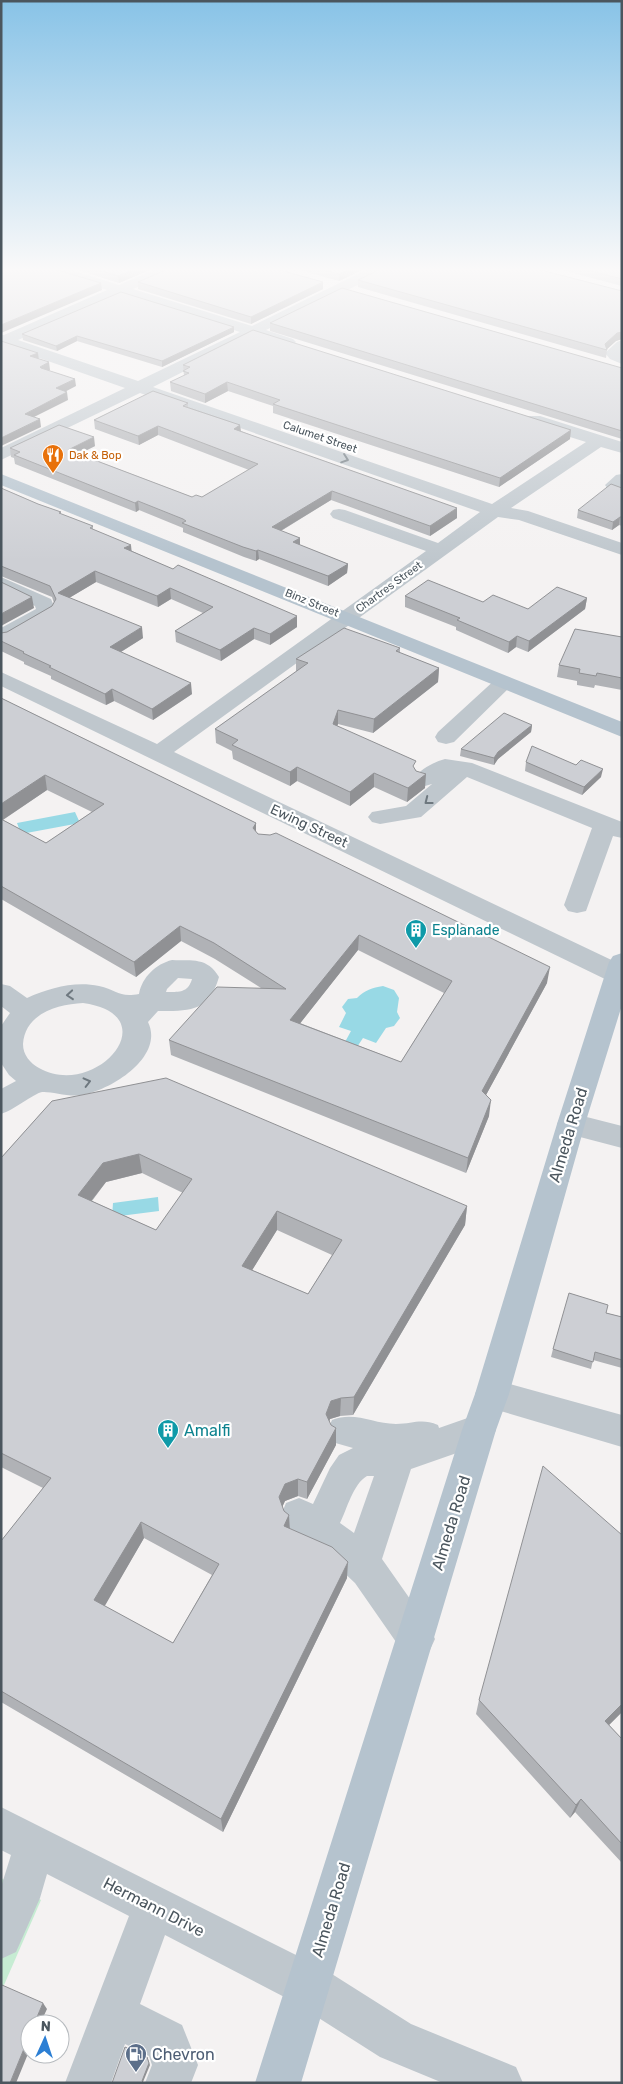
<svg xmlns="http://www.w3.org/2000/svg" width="623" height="2084" font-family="Rubik,sans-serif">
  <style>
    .green { fill: #c6ecd3 }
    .water { fill: #98d9e5 }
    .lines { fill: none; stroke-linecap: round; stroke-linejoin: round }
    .minor { fill: #bfc7cd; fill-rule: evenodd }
    .major { fill: #b5c3ce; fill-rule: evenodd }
    .wall { fill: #b0b2b6; fill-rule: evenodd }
    .shaded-wall { fill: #909194 }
    .building { fill: #cdcfd4; stroke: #909194; fill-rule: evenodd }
    .oneway { stroke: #6e787f }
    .labels { text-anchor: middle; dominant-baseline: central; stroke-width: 4.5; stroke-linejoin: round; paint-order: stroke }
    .far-street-label { font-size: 11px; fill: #4b565e; stroke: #fff }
    .far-food-label { font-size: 11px; fill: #c56008; stroke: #fff; text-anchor: start }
    .street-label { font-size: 14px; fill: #4b565e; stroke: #fff }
    .culture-label { font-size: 14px; fill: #0d838f; stroke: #fff; text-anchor: start }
    .near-street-label { font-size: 16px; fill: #4b565e; stroke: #fff }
    .near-culture-label { font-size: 16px; fill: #0d838f; stroke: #fff; text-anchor: start }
    .near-service-label { font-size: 16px; fill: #4e5e75; stroke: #fff; text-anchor: start }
  </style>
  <rect width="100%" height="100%" fill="#f4f2f2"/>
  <!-- green -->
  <path class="green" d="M1 1878 41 1900 1 1992Z"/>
  <!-- water -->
  <path class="water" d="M75 812 80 823 21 834 17 823Z
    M383 986 394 990 399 998 397 1012 400 1018 394 1026 386 1028 376 1043 363 1038 357 1047 345 1042 351 1031 339 1027 346 1013 342 1007 348 999 357 998C365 990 372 988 383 986Z
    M158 1197 159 1211 112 1217 113 1203Z"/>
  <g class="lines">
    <!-- minor -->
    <path class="minor" d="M47 269H68L119 285 156 269H174L172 272 133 289 252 326 368 269H386L384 272 266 330 293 339 296 342 293 345 288 347 254 336 153 387 492 504 586 442 528 424 526 420 528 416H540L622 442V453L601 447 511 508 528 511 622 543V555L519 520 498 517 174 752 622 965V982L618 983 609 981 1 686V672L157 744 426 551 333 518 330 514 333 510 339 509 345 510 438 543 480 512 140 393 1 460V448L125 388 5 346H1V335H4L107 290 49 272ZM121 294 240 332 138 381 18 340Z
      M622 340V364L610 359 605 353 617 342Z
      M622 474V488L614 490 608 489 605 485 616 475Z
      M1 577 51 599 56 611 53 615 8 641 1 643V628L36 609 35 606 1 590Z
      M504 676 511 678 515 682 511 686 454 742 446 744 438 742 435 737 438 732 497 678Z
      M445 759 472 763 622 822V838L613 836 586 911 577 913 568 911 564 905 592 828 467 777 421 817 380 824 372 822 368 817 372 812 406 806 432 784 425 786 417 784 414 779C420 769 434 762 445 759Z
      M172 960C193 961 207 957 219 977 209 1012 190 1011 158 1011L148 1022C165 1057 110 1091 81 1095 68 1097 50 1091 42 1092 33 1094 14 1110 1 1114V1089L16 1081 9 1075 1 1063V1026L10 1013 1 1006V984L10 986 27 998C50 988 74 981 99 986 117 990 119 998 139 994 142 977 156 964 172 960ZM178 978 192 979C188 993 179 992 166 992L167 989ZM83 1003C169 1015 96 1100 39 1068 30 1063 23 1055 23 1044 25 1013 59 1004 83 1003Z
      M571 1113 622 1126V1148L561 1132 557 1124 561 1116Z
      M492 1379 622 1415V1447L480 1405 475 1394 480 1383Z
      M479 1414 491 1419 496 1430 491 1441 411 1469 382 1559 429 1626 435 1639 429 1652 416 1658 403 1652 355 1583 323 1553 286 1527 281 1515 286 1503 299 1498 313 1504 330 1468 339 1455 353 1448 332 1442 327 1431 332 1420C355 1411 373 1424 396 1424 413 1424 421 1418 438 1425L439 1428ZM367 1476H374L354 1533 340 1523C347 1509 353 1484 367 1476Z
      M1 1807 324 1969 411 2024 516 2067 523 2083H443L380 2057 292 2001 165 1935 140 2004 182 2025 198 2065 191 2083H145L152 2065 149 2056 125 2044 111 2083H65L129 1916 47 1874 40 1898 16 1952 1 1959V1887L11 1855 1 1850Z"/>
    <!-- major -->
    <path class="major" d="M1 474 622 722V737L1 485Z
      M622 953V1005L585 1124 509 1394 496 1430 301 2083H255L462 1430 475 1394 557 1124 609 962 613 956Z"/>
  </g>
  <!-- wall -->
  <path class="wall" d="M74 269H152L119 283Z
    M296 269H364L339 281Z
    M558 269H622V286Z
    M358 280 622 291V339L616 341 607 349V350L606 358 358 287Z
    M138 282H323V289L251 324 138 289Z
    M270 323 622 368V439L270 331Z
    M234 332 162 367 77 341 57 351 23 340 22 334Z
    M183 365 570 439 499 487 273 413V406L228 391 205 403 171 391 170 382 184 376Z
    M188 403V407L240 425 241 431 457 518 430 536 331 500 281 531 300 538V545L348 564 347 573 328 586 259 559 256 561 244 557 183 532V528L139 510 136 512 15 464 14 458 11 457 10 448 95 446 79 454 192 497H202L249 470 158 435 139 445 95 429 94 420Z
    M1 488 38 504 61 512V514L93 526V529L132 551 297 627 270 645 254 639 221 661 176 642 175 631 203 613 171 599 158 607 96 582 69 598 143 638 121 652 192 694 153 720 114 701 106 705 51 679V676L24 664V662L1 651V633L7 632 52 606 54 603 52 597 1 576Z
    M622 488V526L619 525 612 530 577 518 578 510Z
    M405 596 483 602 528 609 587 598 585 609 528 652 516 647 508 653 456 630V627L405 607Z
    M622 637V690L595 685 594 688 577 685V681L557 677 559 665Z
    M400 648V653L439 668 438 682 373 733 338 724 337 726 415 769 425 788 407 802 374 787 350 806 297 781 290 786 233 759 232 751 216 743 215 729 296 672V659Z
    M1 698 256 823V832L258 834 547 983 486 1095 489 1116 466 1173 171 1055 169 1040 261 988 215 959 181 941 136 977 1 899ZM47 790 92 812 46 843 3 820ZM358 950 444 993 401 1062 300 1023Z
    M532 725 531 732 498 759 494 765 460 756 461 749Z
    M526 762 601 777 582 795 525 771Z
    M52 1101 467 1206 465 1225 353 1415 340 1416 330 1419 329 1422 336 1445 307 1499 298 1496 285 1501 282 1507 290 1529 347 1578 223 1832 1 1702V1541L43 1488 1 1467V1158ZM142 1173 183 1193 156 1230 92 1201 106 1182ZM277 1230 332 1255 308 1294 252 1270ZM144 1538 212 1575 173 1643 104 1606Z
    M606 1313 622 1317V1368L593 1360 591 1369 551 1357 553 1349Z
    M622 1535V1712L609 1725 622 1739V1863L575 1812 570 1818 476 1714 479 1700Z"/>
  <!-- shaded-wall -->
  <path class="shaded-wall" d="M135 269H152L119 283 118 276Z
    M350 269H364L339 281V274Z
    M323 282V289L251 324V317Z
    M101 283 102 290 1 333V325Z
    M234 327V332L162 367V361Z
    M622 332V339L616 341 606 350 605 344 617 333Z
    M77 336V341L57 351 56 346Z
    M38 353 39 360 30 356Z
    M49 362 50 370 41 374 40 367Z
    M75 379 76 386 57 396 56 388Z
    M227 382 228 391 205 403V394Z
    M67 392 68 400 26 421 25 414Z
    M40 419 41 427 1 446V438Z
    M240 425 241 434 234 429Z
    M158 426V435L139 445 138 436Z
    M571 430 570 439 499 487 500 478Z
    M94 437 95 446 69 459 68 450Z
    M332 491 331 500 272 536V527Z
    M138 501 139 510 136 512 135 503Z
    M457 508V518L430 536V526Z
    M620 517 619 525 612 530 613 522Z
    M300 538V548L293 542Z
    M131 545 132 555 124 548Z
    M258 550 259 559 256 561V551Z
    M348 564 347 573 328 586V576Z
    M95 571 96 582 59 604 58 593Z
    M170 588 171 599 158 607 157 596Z
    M32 597 34 608 1 626V614Z
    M587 598 585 609 528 652 529 641Z
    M297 616V627L270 645V634Z
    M142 627 143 638 111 658 110 647Z
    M254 628V639L221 661 220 650Z
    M517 636 516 647 508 653 509 642Z
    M439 668 438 682 373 733 374 719Z
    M191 683 192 694 153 720 152 709Z
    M112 689 114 701 106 705 105 694Z
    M338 710V724L333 738V724Z
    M532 725 531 732 498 759 494 765V758L498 752Z
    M297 767V781L290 786V772Z
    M603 769 601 777 582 795 584 787Z
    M374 773V787L350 806V792Z
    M426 774 425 788 407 802 408 788Z
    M45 775 47 790 1 821V804Z
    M256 823V838L253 828Z
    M180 926 181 941 136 977 134 962Z
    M359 935 358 950 291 1035 290 1020Z
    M550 967 547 983 480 1106 482 1091Z
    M491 1100 489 1116 466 1173 468 1158Z
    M139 1154 142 1173 106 1182 81 1214 78 1195 103 1163Z
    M467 1206 465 1225 353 1415 354 1397Z
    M277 1211V1230L243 1285 242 1266Z
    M341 1398 340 1416 330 1419 325 1432 326 1414 331 1401Z
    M336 1428V1445L307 1499V1482Z
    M298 1479V1496L285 1501 279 1514V1497L285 1484Z
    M289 1515 290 1532 284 1526Z
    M141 1522 144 1538 99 1616 94 1600Z
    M348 1562 347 1578 223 1832 221 1819Z
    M622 1704V1712L599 1735 605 1721Z
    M581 1799 575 1812 570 1818 576 1805Z
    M43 2003 47 2009 40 2024H34Z
    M30 2034V2049L16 2083H10Z
    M147 2057 150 2065 143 2082 142 2081Z"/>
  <!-- building -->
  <path class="building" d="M1 269H54L101 283 1 325Z
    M95 269H135L118 276Z
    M168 269H276L323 282 251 317 138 282Z
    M320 269H350L339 274Z
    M381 269H537L622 291V332L617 333 605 344 607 350 358 280Z
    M584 269H622V279Z
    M342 288 622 368V431L270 323Z
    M121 292 234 327 162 361 77 336 56 346 22 334Z
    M253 330 571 430 500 478 273 404 280 400 227 382 205 394 170 382 189 373 183 371 190 367 183 365Z
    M1 341 38 353 30 356 49 362 40 367 41 368 75 379 56 388 67 392 25 414 40 419 1 438Z
    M153 391 188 403 183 406 240 425 234 429 457 508 430 526 332 491 272 527 300 538 293 542 348 564 328 576 258 550 256 551 243 547 182 523 186 521 183 519 138 501 135 503 14 455 20 452 10 448 59 425 94 437 68 450 192 497 196 495 202 497 258 464 158 426 138 436 94 420Z
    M611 484 622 488V517H620L613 522 578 510Z
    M1 488 38 504 61 512 59 513 93 526 90 528 131 545 124 548 173 569 178 565 297 616 270 634 254 628 220 650 175 631 213 607 170 588 157 596 95 571 58 593 142 627 110 647 191 683 152 709 112 689 105 694 49 667 51 666 23 653 24 652 1 641V633L7 632 52 606 56 599 50 586 1 566Z
    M428 580 483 602 493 595 528 609 557 587 587 598 529 641 517 636 509 642 457 620 460 618 405 596Z
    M1 582 32 597 1 614Z
    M344 628 400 648 396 651 439 668 374 719 338 710 333 724 416 761 413 766 416 771 426 774 408 788 374 773 350 792 297 767 290 772 232 745 238 740 215 729 308 663 296 659Z
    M575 629 622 637V678L597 673 596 676 579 673 580 669 559 665Z
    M1 698 256 823 253 828 258 834 270 835 276 833 550 967 482 1091 491 1100 468 1158 169 1040 217 987 286 989 214 943 180 926 134 962 1 886V819L46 843 104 804 45 775 1 804ZM359 935 452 981 401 1062 290 1020Z
    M504 713 532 725 498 752 494 758 461 749Z
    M532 746 576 765 581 760 603 769 584 787 526 762Z
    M166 1078 467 1206 354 1397 341 1398 331 1401 326 1414 331 1425 336 1428 307 1482 298 1479 285 1484 279 1497 284 1511 289 1515 284 1526 332 1547 348 1562 221 1819 1 1691V1541L51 1478 1 1453V1158L52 1101ZM139 1154 192 1179 156 1230 78 1195 103 1163ZM277 1211 342 1240 308 1294 242 1266ZM141 1522 219 1564 173 1643 94 1600Z
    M569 1293 608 1305 606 1313 622 1317V1360L595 1352 593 1362 553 1349Z
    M543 1466 622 1535V1704L605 1721 622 1739V1844L581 1799 576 1805 479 1700Z
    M1 1985H2L43 2003 34 2024H30V2034L10 2083H1Z
    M125 2047 147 2057 149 2063 142 2081 144 2083H112Z"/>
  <!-- one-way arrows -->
  <defs><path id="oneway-chevron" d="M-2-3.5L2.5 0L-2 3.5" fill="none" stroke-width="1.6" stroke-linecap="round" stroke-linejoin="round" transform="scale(1.25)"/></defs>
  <g class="oneway">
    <use href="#oneway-chevron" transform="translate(345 459) rotate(19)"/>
    <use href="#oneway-chevron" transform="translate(428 801) rotate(142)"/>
    <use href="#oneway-chevron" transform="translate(70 995) rotate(175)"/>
    <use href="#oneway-chevron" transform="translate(87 1082) rotate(-14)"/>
  </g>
  <!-- sky -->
  <linearGradient id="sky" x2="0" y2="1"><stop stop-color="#88c3e7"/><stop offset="0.48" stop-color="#faf9f9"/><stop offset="1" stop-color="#faf9f9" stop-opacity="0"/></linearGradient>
  <rect width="623" height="561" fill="url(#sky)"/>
  <!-- icons -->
  <defs>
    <g id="restaurant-pin" transform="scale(1.125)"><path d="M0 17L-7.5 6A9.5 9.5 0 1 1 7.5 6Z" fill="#e8710a" stroke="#fff"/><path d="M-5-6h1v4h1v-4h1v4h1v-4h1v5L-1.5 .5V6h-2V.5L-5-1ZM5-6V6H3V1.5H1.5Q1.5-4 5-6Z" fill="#fff"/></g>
    <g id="building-pin" transform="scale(1.125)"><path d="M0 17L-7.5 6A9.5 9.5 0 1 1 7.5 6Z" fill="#0f9aa8" stroke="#fff"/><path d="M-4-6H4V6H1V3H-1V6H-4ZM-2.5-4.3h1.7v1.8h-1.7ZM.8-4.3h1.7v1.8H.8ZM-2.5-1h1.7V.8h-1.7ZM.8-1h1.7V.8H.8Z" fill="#fff"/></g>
    <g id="fuel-pin" transform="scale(1.125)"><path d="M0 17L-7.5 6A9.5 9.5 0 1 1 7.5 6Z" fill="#5c6f8a" stroke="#fff"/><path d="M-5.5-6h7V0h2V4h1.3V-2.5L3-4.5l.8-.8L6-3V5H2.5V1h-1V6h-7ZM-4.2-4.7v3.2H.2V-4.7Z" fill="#fff"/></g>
  </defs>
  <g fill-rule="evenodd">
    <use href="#restaurant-pin" x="53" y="455"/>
    <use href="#building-pin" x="416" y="930"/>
    <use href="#building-pin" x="168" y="1430"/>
    <use href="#fuel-pin" x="136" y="2054"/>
  </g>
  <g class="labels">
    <!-- far-street labels -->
    <g class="far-street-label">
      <text transform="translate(320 437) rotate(19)">Calumet Street</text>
      <text transform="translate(389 587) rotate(-36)">Chartres Street</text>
      <text transform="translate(312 603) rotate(22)">Binz Street</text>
    </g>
    <!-- far-food labels -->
    <g class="far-food-label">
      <text x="69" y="455">Dak &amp; Bop</text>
    </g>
    <!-- street labels -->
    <g class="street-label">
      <text transform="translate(309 826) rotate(25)">Ewing Street</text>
    </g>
    <!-- culture labels -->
    <g class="culture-label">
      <text x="432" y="930">Esplanade</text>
    </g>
    <!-- near-street labels -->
    <g class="near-street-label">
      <text transform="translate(568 1135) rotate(-73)">Almeda Road</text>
      <text transform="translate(451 1523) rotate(-73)">Almeda Road</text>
      <text transform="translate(154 1907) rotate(27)">Hermann Drive</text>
      <text transform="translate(331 1910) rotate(-73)">Almeda Road</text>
    </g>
    <!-- near-culture labels -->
    <g class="near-culture-label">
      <text x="184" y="1430">Amalfi</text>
    </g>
    <!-- near-service labels -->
    <g class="near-service-label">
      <text x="152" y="2054">Chevron</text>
    </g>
  </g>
  <!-- border -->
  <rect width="623" height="2084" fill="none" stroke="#4b565e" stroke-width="5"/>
  <!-- north arrow -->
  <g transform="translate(45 2039) rotate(3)"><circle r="24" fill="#ffffff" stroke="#b7bbbf"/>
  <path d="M0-4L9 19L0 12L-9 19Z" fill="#2c7fd4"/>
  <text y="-8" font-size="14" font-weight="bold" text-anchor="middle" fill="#4b565e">N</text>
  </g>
</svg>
